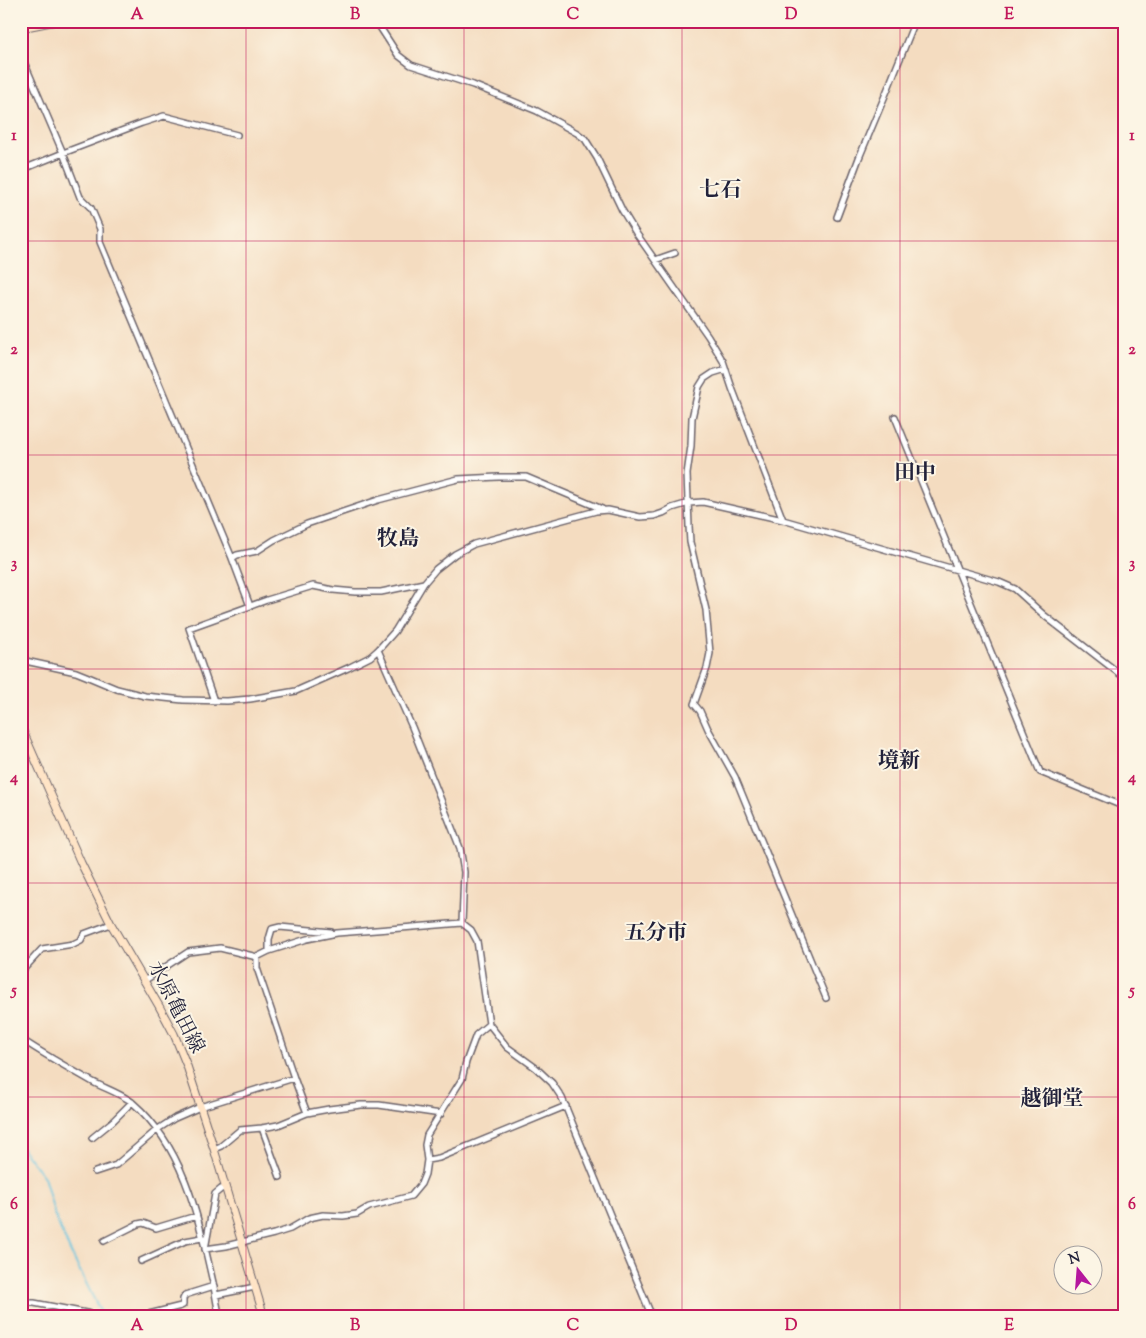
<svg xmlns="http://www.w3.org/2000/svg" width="1146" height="1338" font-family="'Sorts Mill Goudy','Noto Serif JP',serif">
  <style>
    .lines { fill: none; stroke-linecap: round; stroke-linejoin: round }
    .stream { stroke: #60c2de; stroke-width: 2 }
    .street-casing { stroke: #6c636a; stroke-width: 8 }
    .secondary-casing { stroke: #6c636a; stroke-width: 9 }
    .street { stroke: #fff; stroke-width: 5 }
    .secondary { stroke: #ffe4c6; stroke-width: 7 }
    .grid { fill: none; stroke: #c2185b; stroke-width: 1; stroke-opacity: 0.55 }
    .labels { text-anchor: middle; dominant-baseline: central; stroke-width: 4; stroke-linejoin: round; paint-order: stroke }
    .street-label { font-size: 20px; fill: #22223b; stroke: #fcf5e5 }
    .neighbourhood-label { font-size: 21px; font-weight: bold; fill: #22223b; stroke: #fcf5e5 }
    .neatline { fill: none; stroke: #c2185b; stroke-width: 2 }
    .grid-label { font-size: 16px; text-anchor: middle; font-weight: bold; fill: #c2185b }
  </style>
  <rect width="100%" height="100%" fill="#fcf5e5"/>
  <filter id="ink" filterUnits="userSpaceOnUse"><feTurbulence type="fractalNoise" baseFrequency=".02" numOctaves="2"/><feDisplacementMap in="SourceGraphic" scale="10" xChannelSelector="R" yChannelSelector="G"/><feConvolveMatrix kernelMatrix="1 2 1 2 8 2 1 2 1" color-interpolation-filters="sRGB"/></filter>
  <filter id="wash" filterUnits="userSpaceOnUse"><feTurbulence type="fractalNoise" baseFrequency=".0096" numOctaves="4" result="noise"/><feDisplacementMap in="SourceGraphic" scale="20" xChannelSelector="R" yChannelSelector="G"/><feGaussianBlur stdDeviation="1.12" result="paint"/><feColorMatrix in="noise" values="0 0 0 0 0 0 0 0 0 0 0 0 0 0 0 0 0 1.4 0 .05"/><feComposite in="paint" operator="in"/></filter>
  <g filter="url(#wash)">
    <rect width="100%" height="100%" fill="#f4dcc0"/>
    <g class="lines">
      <!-- stream -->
      <path class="stream" d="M21 1147 44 1177 55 1216 70 1251 102 1315"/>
    </g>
  </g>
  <g filter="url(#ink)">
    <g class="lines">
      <!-- street casing -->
      <g class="street-casing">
        <path id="street" d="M376 21 398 55 411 65 473 85 537 111 577 133 585 139 597 158 622 210 636 233 708 336 723 361 732 388 783 520
          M21 55 63 153 80 197 91 208 100 229V242L232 558 250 606
          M21 170 63 153 142 123 164 116 237 135
          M837 217 859 158 889 86 915 21
          M655 260 675 253
          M726 369 713 373 704 379 699 387 692 418 691 446 687 474 689 526 690 542 706 610 710 653 707 668 694 704 700 711 708 729 735 777 826 998
          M895 417 1040 772 1125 807
          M232 558 237 555 257 551 274 540 307 524 378 500 458 479 498 477H526L602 509
          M378 650 412 727 460 848 464 872 462 923
          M21 660 76 672 86 676 117 689 145 696 183 700 227 701 250 699 296 691 348 668 370 657 378 650 395 631 424 583 436 569 455 554 474 544 596 511 608 510 640 517 654 516 663 513 672 508 689 503 703 502 783 520 999 582 1015 589 1045 616 1125 678
          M214 701 189 628 267 600 313 586 333 590 355 592H381L424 583
          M269 951V939L272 929 280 927 331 932
          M257 957V968L294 1078 307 1113
          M21 972 42 949 73 944 81 940 84 934 111 924
          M144 981 188 952 220 948 257 957 269 951 307 939 337 933 389 929 462 923 471 930 477 941 489 1024 507 1047 536 1068 552 1083 562 1098 652 1317
          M21 1039C45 1055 68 1068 93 1082 104 1088 124 1095 133 1103 186 1149 199 1222 214 1287 216 1297 217 1307 220 1317
          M262 1128 280 1177
          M92 1138 113 1121 132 1102
          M214 1149 221 1146 240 1130 262 1128 278 1125 307 1113 329 1109 361 1105H379L441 1114
          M427 1160 439 1158 566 1106
          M95 1172 116 1165 158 1129 175 1118 200 1107 294 1078
          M225 1188 221 1189 215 1194 205 1249 226 1246 274 1234 290 1229 309 1218 323 1215 343 1216 357 1214 369 1207 411 1196 421 1184 425 1174 427 1160 425 1145 427 1135 462 1079 466 1062 476 1035 489 1024
          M104 1241 138 1224 143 1223 156 1228 196 1216
          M141 1261 185 1241 202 1238
          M216 1295 255 1287
          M21 1303H34L107 1317
          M130 1317 141 1316 181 1306 183 1305V1299L185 1295 214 1286"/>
      </g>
      <!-- secondary casing -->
      <g class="secondary-casing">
        <path id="secondary" d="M21 28 56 21
          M21 727 81 863 111 924 159 1006 174 1034 187 1066 214 1149 264 1317"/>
      </g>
      <!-- street -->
      <use href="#street" class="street"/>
      <!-- secondary -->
      <use href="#secondary" class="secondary"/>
    </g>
  </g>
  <!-- grid -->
  <path class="grid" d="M246 21V1317M464 21V1317M682 21V1317M900 21V1317M21 241H1125M21 455H1125M21 669H1125M21 883H1125M21 1097H1125"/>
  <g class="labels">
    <!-- street labels -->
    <g class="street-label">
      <text transform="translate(175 1008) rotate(63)">水原亀田線</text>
    </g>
    <!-- neighbourhood labels -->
    <g class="neighbourhood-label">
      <text x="720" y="191">七石</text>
      <text x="915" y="474">田中</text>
      <text x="398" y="540">牧島</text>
      <text x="899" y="762">境新</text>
      <text x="656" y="934">五分市</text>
      <text x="1052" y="1100">越御堂</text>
    </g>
  </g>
  <!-- margin -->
  <rect width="1146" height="1338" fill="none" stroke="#fcf5e5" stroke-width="55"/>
  <!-- north arrow -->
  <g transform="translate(1078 1270) rotate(343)"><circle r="24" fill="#fcf5e5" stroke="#a5a1a1"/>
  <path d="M0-4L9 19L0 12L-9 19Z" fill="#b5179e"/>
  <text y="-8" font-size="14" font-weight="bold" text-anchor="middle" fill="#22223b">N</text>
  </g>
  <rect x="28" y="28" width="1090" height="1282" class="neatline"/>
  <g class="grid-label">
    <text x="137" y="19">A</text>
    <text x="355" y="19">B</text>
    <text x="573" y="19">C</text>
    <text x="791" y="19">D</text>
    <text x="1009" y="19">E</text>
    <text x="14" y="140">1</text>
    <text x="1132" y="140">1</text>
    <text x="14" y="354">2</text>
    <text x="1132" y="354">2</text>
    <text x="14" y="568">3</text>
    <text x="1132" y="568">3</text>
    <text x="14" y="782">4</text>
    <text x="1132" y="782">4</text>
    <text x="14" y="995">5</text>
    <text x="1132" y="995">5</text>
    <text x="14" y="1209">6</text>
    <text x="1132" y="1209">6</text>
    <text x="137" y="1330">A</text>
    <text x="355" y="1330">B</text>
    <text x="573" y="1330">C</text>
    <text x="791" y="1330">D</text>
    <text x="1009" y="1330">E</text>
  </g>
</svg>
